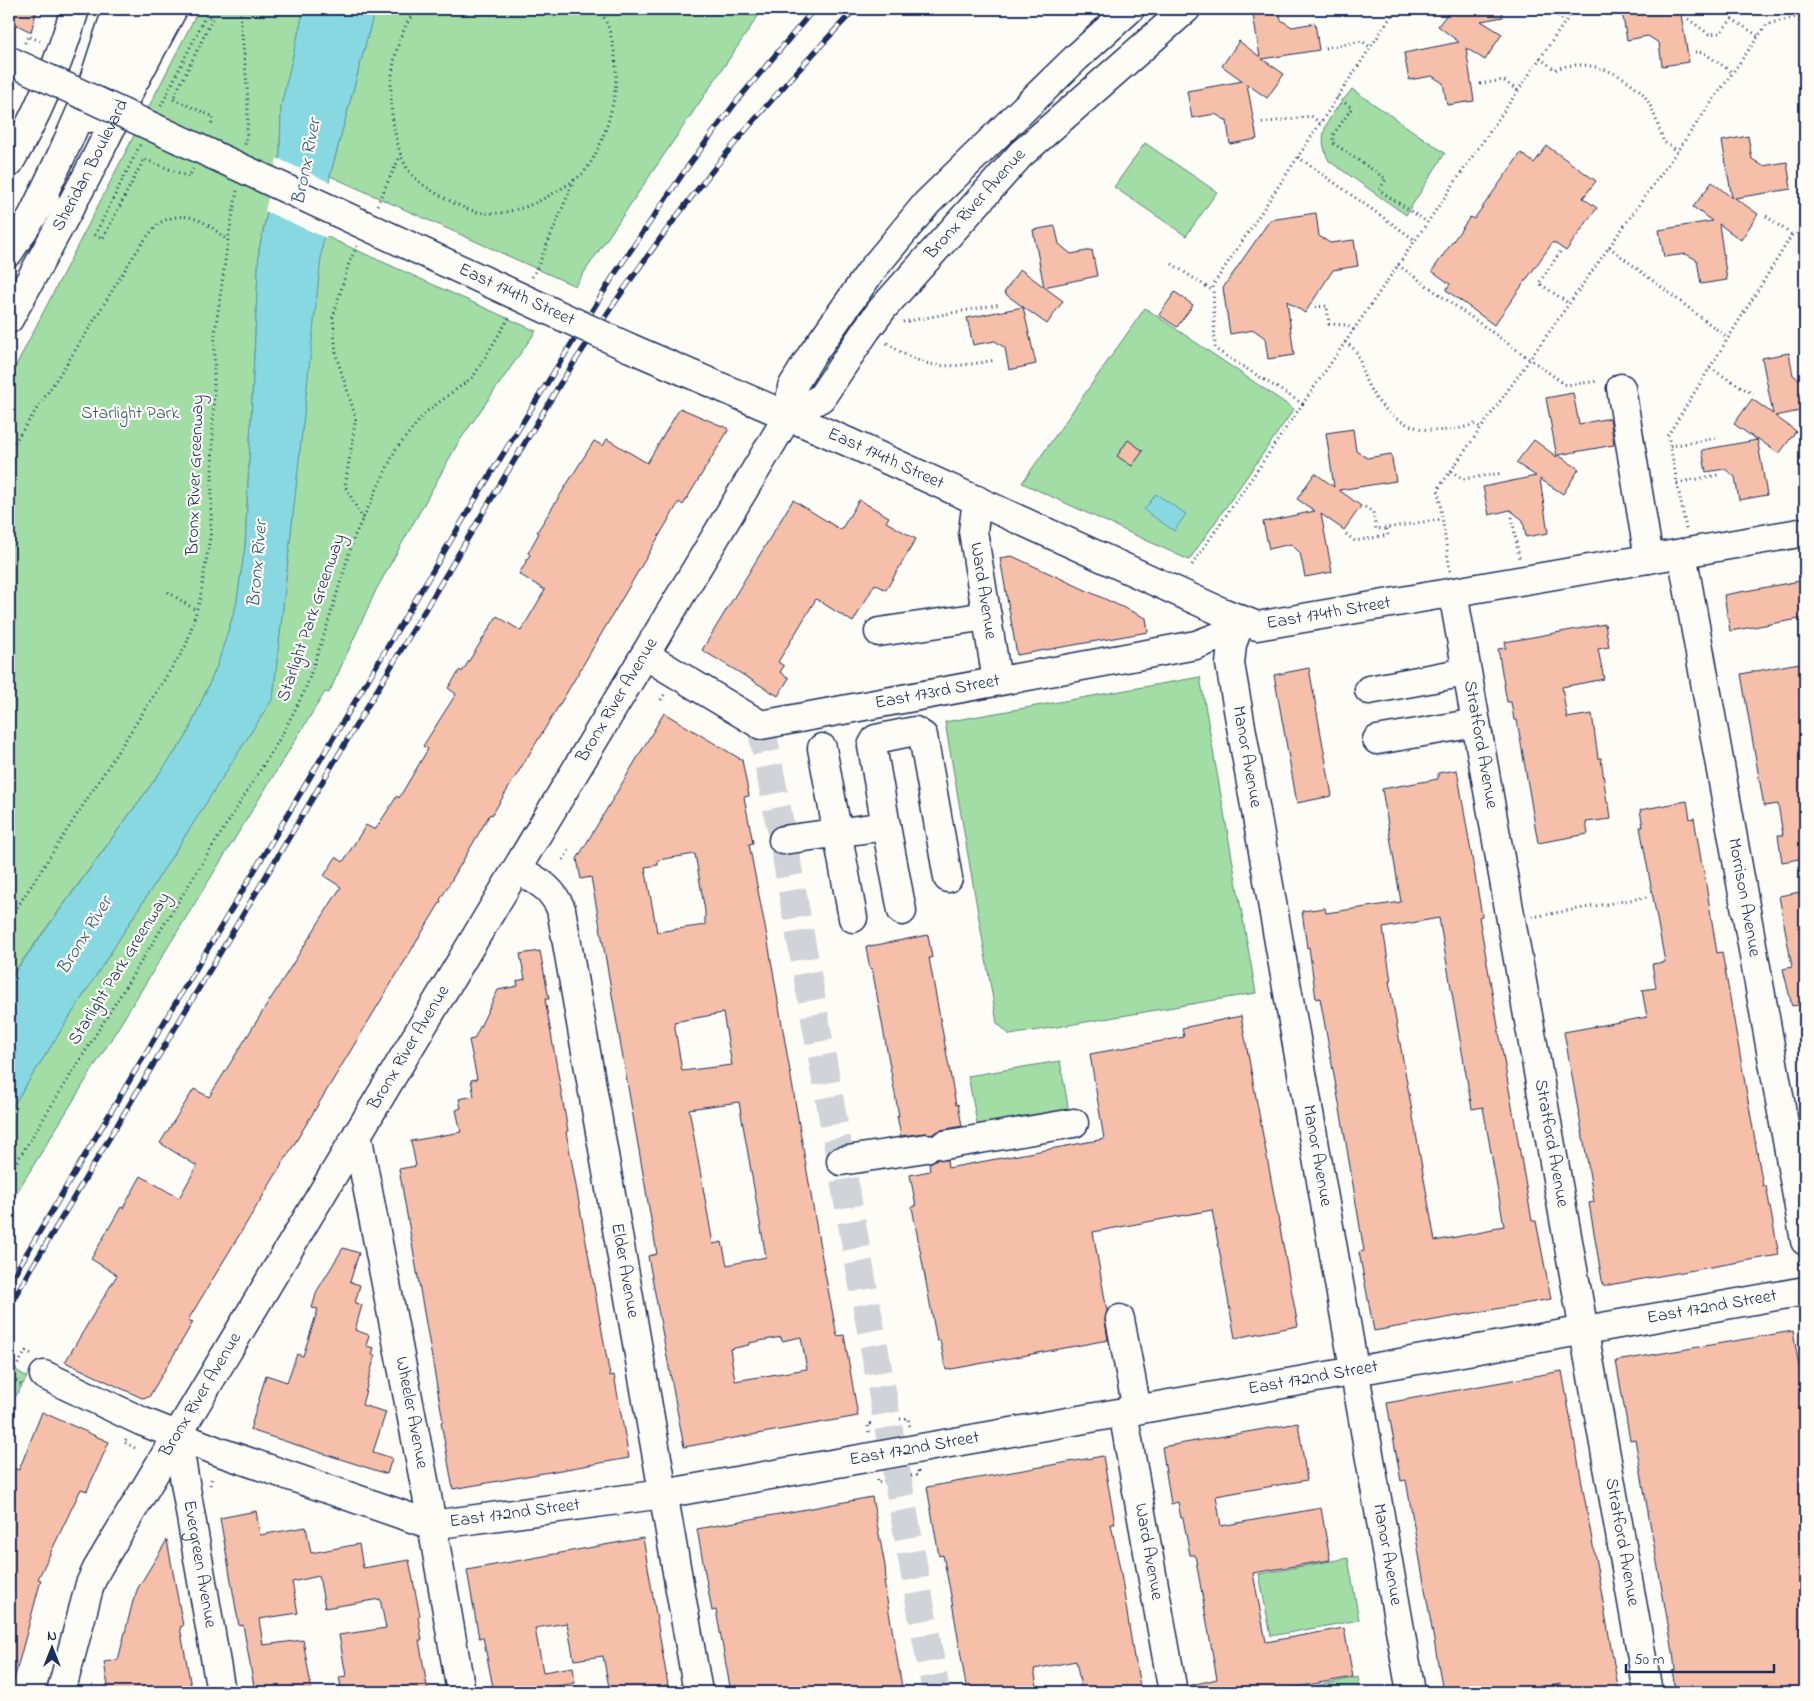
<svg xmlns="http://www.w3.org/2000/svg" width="1814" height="1701" font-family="'Indie Flower',sans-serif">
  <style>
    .green { fill: #a1dda4; stroke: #5e8681 }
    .water { fill: #87d8e1; stroke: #5c94ad }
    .pier { fill: #fdfcf7 }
    .building { fill: #f6bfa9; stroke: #1b2f5e; fill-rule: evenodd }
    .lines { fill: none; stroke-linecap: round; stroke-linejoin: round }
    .minor-tunnel { stroke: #d0d3d8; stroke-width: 28; stroke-dasharray: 28 14; stroke-linecap: butt }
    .minor-casing { stroke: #1b2f5e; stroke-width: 31 }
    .major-casing { stroke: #1b2f5e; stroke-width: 31 }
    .highway-casing { stroke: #1b2f5e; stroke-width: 31 }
    .path { stroke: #1b2f5e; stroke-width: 3; stroke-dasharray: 1 4; stroke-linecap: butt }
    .minor { stroke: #fdfcf7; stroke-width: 28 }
    .major { stroke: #fdfcf7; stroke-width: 28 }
    .highway { stroke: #fdfcf7; stroke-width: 28 }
    .rail-casing { stroke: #1b2f5e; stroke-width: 5.5 }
    .rail { stroke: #fdfcf7; stroke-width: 4; stroke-dasharray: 11; stroke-linecap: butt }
    .major-bridge-casing { stroke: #1b2f5e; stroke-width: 31; stroke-linecap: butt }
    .major-bridge { stroke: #fdfcf7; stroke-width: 28 }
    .labels { text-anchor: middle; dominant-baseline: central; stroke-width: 4.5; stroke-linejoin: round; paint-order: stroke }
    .street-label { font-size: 18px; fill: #1b2f5e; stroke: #fdfcf7 }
    .park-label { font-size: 18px; fill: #3c5a70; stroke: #fdfcf7 }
    .water-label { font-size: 19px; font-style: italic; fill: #36597f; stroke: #fdfcf7 }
  </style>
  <rect width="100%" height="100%" fill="#fdfcf7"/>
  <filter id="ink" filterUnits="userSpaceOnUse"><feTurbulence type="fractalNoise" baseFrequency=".02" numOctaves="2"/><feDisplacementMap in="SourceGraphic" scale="10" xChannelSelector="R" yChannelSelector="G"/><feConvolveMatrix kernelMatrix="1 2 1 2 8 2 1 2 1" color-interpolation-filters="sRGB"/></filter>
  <g filter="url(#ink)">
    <!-- green -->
    <path class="green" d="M199 9H304L281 106 280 154 259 250 245 547 236 606 217 666 186 737 9 979V379Z
      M375 9H763L575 286 330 176Z
      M1352 89 1445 153 1406 215 1329 161C1313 130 1333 114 1352 89Z
      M1145 143 1217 192 1186 236 1114 187Z
      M323 235 536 331 458 443 376 590 329 693 325 692 9 1205V1112L273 698Z
      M1145 308 1294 409 1189 560 1022 483Z
      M1200 677 1256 993 1010 1035 997 1023 945 722Z
      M1060 1061 1069 1112 978 1128 968 1076Z
      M13 1368 27 1377 9 1408V1375Z
      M1348 1558 1359 1620 1271 1636 1259 1574Z
      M1358 1677 1361 1692H1317L1316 1686Z"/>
    <!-- water -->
    <path class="water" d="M304 9H375L330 176 273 698 9 1112V980L186 737 217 666 236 606 245 547 259 250 280 154 281 106Z
      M1156 494 1186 514 1174 531 1144 510Z"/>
    <!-- pier -->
    <path class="pier" d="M277 158 331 183 326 238 265 211Z"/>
    <!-- building -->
    <path class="building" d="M9 9H37L31 32 9 21Z
      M1252 9H1279L1281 20 1292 27 1315 23 1319 50 1262 59 1284 74 1267 98 1247 84 1257 139 1230 144 1227 121 1215 114 1192 118 1187 91 1243 81 1222 66 1239 41 1260 57Z
      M1451 9H1502L1503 17 1481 21 1502 34 1485 60 1466 48 1474 101 1447 105 1443 83 1432 76 1409 80 1404 53 1459 42 1438 26Z
      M1642 9H1680L1689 62 1662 66 1659 43 1648 36 1627 40 1622 12Z
      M1748 136 1752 159 1763 166 1787 162 1791 189 1735 198 1758 214 1741 240 1719 224 1727 280 1701 284 1697 260 1686 254 1664 257 1659 230 1712 221 1693 207 1712 182 1732 198 1722 141Z
      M1547 146 1596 181 1583 198 1597 208 1566 251 1553 242 1494 325 1446 290 1450 284 1432 271 1470 217 1474 219 1521 153 1534 163Z
      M1316 213 1319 236 1330 243 1354 240 1358 266 1333 270 1305 313 1287 301 1294 355 1268 359 1265 338 1254 330 1230 334 1223 288 1270 220Z
      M1055 226 1059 244 1071 254 1092 250 1097 276 1044 287 1033 230Z
      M1020 269 1063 301 1047 324 1023 307 1036 364 1009 370 1005 348 995 341 973 345 967 318 1023 307 1004 293Z
      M1175 292 1193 305 1177 327 1159 315Z
      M1789 353 1793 375 1805 384V410L1775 416 1796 431 1779 454 1757 438 1767 495 1739 500 1735 477 1725 469 1706 472 1702 450 1757 440 1734 424 1752 399 1773 414 1762 358Z
      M1573 393 1579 424 1610 418 1614 445 1558 455 1579 469 1563 494 1540 479 1548 533 1526 537 1523 520 1510 510 1489 515 1483 487 1536 476 1516 463 1534 440 1557 457 1546 398Z
      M680 408 729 429 683 505 679 502 563 699 492 815 490 814 440 900 441 901 188 1320 193 1322 149 1397 142 1398 65 1362 117 1275 91 1259 121 1207 123 1208 141 1176 179 1198 197 1166 160 1143 194 1089 209 1097 341 887 324 876 336 857 343 862 366 825 375 830 397 796 399 798 428 749 423 746 456 694 448 688 460 670 462 672 497 616 521 631 545 590 519 574 530 555 528 553 539 533 537 532 594 441 603 446 607 439 647 463Z
      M1353 429 1356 451 1367 458 1391 454 1396 481 1339 490 1361 506 1344 530 1321 514 1332 572 1305 577 1300 553 1291 544 1269 549 1263 522 1315 511 1297 499 1315 473 1334 487 1326 433Z
      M1128 440 1143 451 1132 466 1117 456Z
      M793 500 841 530 859 500 889 517 886 522 916 539 886 590 875 584 853 622 816 599 778 662 784 666 780 672 789 678 778 696 702 650Z
      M1012 556 1146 618 1148 632 1017 655 1000 558Z
      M1805 580V618L1730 631 1724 595Z
      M1605 624 1609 647 1598 649 1604 679 1562 687 1567 718 1592 714 1598 758H1601L1607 803H1609L1611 819 1586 822 1588 834 1538 843 1517 720H1514L1511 702H1507L1498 649 1506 648 1505 642Z
      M1799 663 1805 696V858L1782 862 1778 835H1783L1778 804 1764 806 1741 674Z
      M1309 668 1332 796 1297 803 1274 675Z
      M664 713 742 760 749 796 744 797 753 843 749 844 768 942 819 1242 837 1336 844 1335 858 1416 684 1447 648 1256 657 1254 603 943 591 877 581 879 577 859ZM695 854 705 911V925L657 932 645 867 658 865V860ZM723 1013 732 1065 682 1071 674 1022ZM739 1102 766 1257 727 1265 722 1242 713 1244 689 1109ZM781 1337 782 1341 801 1337 807 1369 735 1381 730 1349 749 1345V1343Z
      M1457 770 1482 916 1479 917 1532 1221H1536L1551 1299 1374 1331 1359 1252 1364 1251 1344 1131 1320 998 1316 999 1309 947 1307 948 1302 911 1325 908 1326 913 1401 902 1382 789 1438 779V773ZM1439 918 1472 1109 1483 1107 1504 1226 1493 1228V1230L1435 1241 1389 981H1391L1383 928Z
      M1687 801 1690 819 1694 818 1702 866H1703L1717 953 1722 952 1763 1186H1766L1779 1255 1603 1286 1589 1203 1594 1202 1587 1159 1564 1032 1647 1017 1642 990 1656 988 1652 964 1665 962 1640 827H1643L1640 810Z
      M1805 891V1004L1792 1006 1783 969 1792 967 1779 896Z
      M928 935 932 958H929L956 1105 958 1104 962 1126 941 1130 933 1134 924 1133 901 1136 897 1116H899L872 968 870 969 866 947Z
      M540 951 549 999H545L568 1131 566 1132 571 1158 610 1376 614 1375 629 1458 453 1489 441 1422 443 1421 399 1169 416 1166 411 1141 461 1132 456 1110 461 1108 459 1099 474 1096 471 1080 477 1079 469 1040 474 1039 498 990 518 986 517 981 525 979 520 954Z
      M1241 1016 1298 1326 1235 1338 1212 1210 1093 1232 1107 1311 1105 1321 1108 1340 946 1370 940 1340 937 1341 912 1207 916 1206 910 1175 930 1171 929 1163 937 1159 947 1160 948 1168 1104 1139 1090 1054 1184 1037 1182 1028Z
      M343 1248 359 1253 350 1282 360 1285 355 1303 362 1305 355 1330 369 1335 366 1346 374 1348 372 1355H375L362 1405 386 1412 373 1452 392 1458 387 1474 250 1430 266 1375 287 1382 297 1354 303 1356 318 1309 312 1308 317 1291Z
      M1793 1331 1805 1403V1410H1802L1805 1430V1692H1676L1672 1671 1675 1670 1673 1652 1640 1467 1635 1439 1630 1440 1616 1361Z
      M1562 1371 1619 1692H1563L1561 1684 1510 1692H1443L1406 1480 1401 1481 1387 1403Z
      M42 1412 109 1442 87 1491 81 1489 38 1579 41 1580 14 1680 9 1679V1478L13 1468 19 1470Z
      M1298 1423 1307 1480 1216 1496 1221 1526 1321 1508 1330 1560 1253 1573 1260 1610 1266 1642 1344 1628 1353 1677 1268 1692H1188V1686L1217 1679 1195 1555H1190L1183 1518H1181L1178 1502 1171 1504 1162 1447Z
      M1103 1456 1115 1524H1111L1121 1574 1134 1658H1135L1141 1692H1082L1076 1661 1034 1669 1038 1692H967L950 1590 943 1555 939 1556 927 1487Z
      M872 1497 885 1566 886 1581H884L887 1600 902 1687 870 1692H731L716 1610 712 1611 697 1529Z
      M256 1511 260 1535 306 1527 311 1553 359 1544 363 1568 409 1560 420 1616 418 1617 422 1640H419L428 1692H342L339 1677 346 1676 339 1635 386 1628 380 1599 325 1608 319 1576 292 1582 298 1613 259 1619 263 1645 303 1640 312 1692H255L243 1625 239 1626 220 1518Z
      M643 1538 668 1685 628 1692H610L603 1656 574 1660 567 1623 535 1628 543 1672 573 1667 575 1683 523 1692H494L483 1637 479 1638 467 1570Z
      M167 1540 183 1626 180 1627 192 1692H109L104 1662 118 1660 133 1601 138 1588Z"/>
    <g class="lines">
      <!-- minor-tunnel -->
      <path class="minor-tunnel" d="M761 725 783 840 936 1692"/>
      <!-- minor casing -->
      <g class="minor-casing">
        <g id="minor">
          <path d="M9 163C38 115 59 63 75 9"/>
          <path d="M1621 388 1649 559"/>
          <path id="s1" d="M977 500 973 531 997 681"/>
          <path id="s2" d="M1682 553 1805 1241"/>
          <path id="s3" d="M1453 593 1648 1692"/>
          <path id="s4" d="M1241 621 1232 644 1230 664 1411 1692"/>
          <path d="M879 632 987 616"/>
          <path id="s5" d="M645 655 761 725 1196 645 1220 636 1241 621"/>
          <path d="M1369 690 1466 672"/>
          <path d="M1377 740 1476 723"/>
          <path d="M822 748 853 918"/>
          <path d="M886 826 902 911"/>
          <path d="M783 840 886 826 872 746 876 739 915 731 923 736 948 878"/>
          <path id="s6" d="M517 869C537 881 551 886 561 909L698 1692"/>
          <path id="s7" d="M357 1134 427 1496 461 1692"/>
          <path d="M944 1145 1074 1123"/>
          <path d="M841 1161 926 1148"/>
          <path d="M1120 1319 1137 1410"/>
          <path id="s8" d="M44 1375 141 1421 217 1451 432 1525 663 1494 1805 1291"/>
          <path id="s9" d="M1123 1412 1173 1692"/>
          <path id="s10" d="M177 1436 221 1692"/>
        </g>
      </g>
      <!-- major casing -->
      <g class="major-casing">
        <g id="major">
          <path d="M90 118 145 9"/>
          <path d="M9 252 45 197"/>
          <path id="s11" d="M9 319 87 176 146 57"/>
          <path id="s12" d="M628 347 848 442 1222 612 1257 626 1805 532"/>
          <path id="s13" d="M788 416 821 398 867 329 883 308 1021 154 1186 9"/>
          <path id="s14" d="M61 1692 90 1584 97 1569 788 416 792 387 811 356 871 271 927 203 1076 58 1130 9"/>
        </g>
      </g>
      <!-- highway casing -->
      <g class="highway-casing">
        <path id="highway" d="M136 78 173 9
          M32 217 63 152 92 86 117 9"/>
      </g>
      <!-- path -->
      <path class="path" d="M240 9C242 53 253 101 245 145
        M416 9C395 37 388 79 392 114 394 130 399 158 409 171 418 183 433 192 445 198 478 217 493 217 528 206 541 201 573 183 583 173 602 152 618 98 616 70 616 58 613 44 610 33 608 24 603 16 599 9
        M1597 9 1599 11 1609 9
        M1545 10H1552L1565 22
        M1688 19 1709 34 1720 33 1732 19 1758 36
        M25 43 28 36 40 41
        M1325 48 1362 41 1370 47
        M1695 52 1704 53 1732 72
        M1540 58 1555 70C1583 56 1625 73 1644 95 1654 109 1658 127 1664 142L1678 151
        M1480 84 1503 80 1518 91
        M9 95 18 99
        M1337 97 1352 108 1333 135V143L1386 179 1379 190 1427 222
        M161 106 206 15 213 18 173 99 214 117 210 127
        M1262 123 1311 116 1320 123
        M140 145 95 235 103 238 144 159 189 177 193 169
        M1298 157 1415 240
        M377 205 401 154
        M1766 216 1792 235
        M357 246 349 263 333 317 336 355 356 418 345 486 363 519
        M1609 247 1728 338
        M1560 252 1539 283 1568 303
        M1172 264 1213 291
        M1398 265 1566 385 1599 381
        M532 277 538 266 575 178
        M1315 307 1327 306 1329 324 1346 325 1354 330
        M903 322 1000 304
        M1345 342C1349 345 1354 348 1356 352 1361 361 1362 372 1366 381 1387 427 1429 440 1475 424L1481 428
        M887 343C928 372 948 368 996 360
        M1710 368 1753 394
        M1303 404 1215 349 1213 285 1396 9
        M1670 446 1717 438
        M9 451C41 402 74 354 104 304 115 287 147 229 163 221 189 209 208 223 227 240
        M1451 471 1463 479 1503 473
        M1677 483 1718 475
        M1365 507 1373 512 1376 529 1386 528
        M1512 517 1519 558
        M1686 529 1668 435 1792 235 1805 233
        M1346 534 1355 541 1388 535 1386 528 1442 519
        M1192 565 1574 9
        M1450 571 1438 489 1767 24 1805 15
        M168 592 197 611
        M661 700 666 692
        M563 860 570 849
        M1532 917 1647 897
        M9 920 186 646 200 599 211 531 215 333 228 240 237 191
        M9 1174 282 735 305 690 328 623 354 537 396 449 426 412 473 377 509 318
        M10 1377 26 1351 32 1354 31 1356
        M16 1381 24 1387
        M9 1394 16 1381 9 1376
        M900 1419 908 1418 910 1427
        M869 1432 868 1424 874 1423
        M126 1439 124 1442 135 1448
        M911 1476 918 1475V1470
        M877 1480V1483L884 1481
        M210 1485 212 1478"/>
      <!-- minor -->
      <use href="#minor" class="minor"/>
      <!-- major -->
      <use href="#major" class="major"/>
      <!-- highway -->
      <use href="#highway" class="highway"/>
      <!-- rail casing -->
      <g class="rail-casing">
        <path id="rail" d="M9 1283 482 488 616 272 686 169 736 102 814 9
          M9 1306 560 384C606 314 653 245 705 180 752 120 803 64 855 9"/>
      </g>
      <!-- rail -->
      <use href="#rail" class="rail"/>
      <!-- major-bridge casing -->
      <g class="major-bridge-casing">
        <g id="major-bridge">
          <path id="s15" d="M10 61 628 347"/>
        </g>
      </g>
      <!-- major-bridge -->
      <use href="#major-bridge" class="major-bridge"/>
    </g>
  </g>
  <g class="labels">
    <!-- street labels -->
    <g class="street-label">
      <text stroke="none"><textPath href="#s11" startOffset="174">Sheridan Boulevard</textPath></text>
      <text stroke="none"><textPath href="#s13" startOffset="286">Bronx River Avenue</textPath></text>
      <text stroke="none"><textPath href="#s15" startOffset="558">East 174th Street</textPath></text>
      <text stroke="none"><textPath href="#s12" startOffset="281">East 174th Street</textPath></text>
      <text transform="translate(196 475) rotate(-88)">Bronx River Greenway</text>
      <text stroke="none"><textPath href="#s1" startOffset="92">Ward Avenue</textPath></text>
      <text stroke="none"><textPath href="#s12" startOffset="761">East 174th Street</textPath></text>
      <text transform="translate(312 618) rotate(-71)">Starlight Park Greenway</text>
      <text stroke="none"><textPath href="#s5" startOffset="315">East 173rd Street</textPath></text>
      <text stroke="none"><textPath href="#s14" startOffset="1141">Bronx River Avenue</textPath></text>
      <text stroke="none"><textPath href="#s3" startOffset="154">Stratford Avenue</textPath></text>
      <text stroke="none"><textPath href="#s4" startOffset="139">Manor Avenue</textPath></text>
      <text stroke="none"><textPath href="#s2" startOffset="350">Morrison Avenue</textPath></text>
      <text transform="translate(120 969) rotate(-58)">Starlight Park Greenway</text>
      <text stroke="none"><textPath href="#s14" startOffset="736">Bronx River Avenue</textPath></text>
      <text stroke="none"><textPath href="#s3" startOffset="559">Stratford Avenue</textPath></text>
      <text stroke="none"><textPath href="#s4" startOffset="544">Manor Avenue</textPath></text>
      <text stroke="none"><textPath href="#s6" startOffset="428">Elder Avenue</textPath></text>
      <text stroke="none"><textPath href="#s8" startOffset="1715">East 172nd Street</textPath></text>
      <text stroke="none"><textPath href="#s8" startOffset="1310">East 172nd Street</textPath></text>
      <text stroke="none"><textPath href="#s14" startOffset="331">Bronx River Avenue</textPath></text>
      <text stroke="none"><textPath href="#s7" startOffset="284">Wheeler Avenue</textPath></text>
      <text stroke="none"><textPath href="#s8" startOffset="905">East 172nd Street</textPath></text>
      <text stroke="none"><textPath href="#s8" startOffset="500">East 172nd Street</textPath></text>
      <text stroke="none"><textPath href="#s3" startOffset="964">Stratford Avenue</textPath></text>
      <text stroke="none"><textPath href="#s9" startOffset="142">Ward Avenue</textPath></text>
      <text stroke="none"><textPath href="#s4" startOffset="949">Manor Avenue</textPath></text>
      <text stroke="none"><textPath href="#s10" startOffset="130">Evergreen Avenue</textPath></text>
    </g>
    <!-- park labels -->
    <g class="park-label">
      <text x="130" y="414">Starlight Park</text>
    </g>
    <!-- water labels -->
    <g class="water-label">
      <text transform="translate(307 162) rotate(-79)">Bronx River</text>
      <text transform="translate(258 564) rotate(-85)">Bronx River</text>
      <text transform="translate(85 936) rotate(-58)">Bronx River</text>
    </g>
  </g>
  <!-- margin -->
  <rect width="1814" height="1701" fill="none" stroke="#fdfcf7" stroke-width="30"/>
  <rect x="15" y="15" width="1784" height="1671" fill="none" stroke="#1b2f5e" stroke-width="2" filter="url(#ink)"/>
  <!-- north arrow -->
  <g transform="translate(52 1648)" stroke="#fdfcf7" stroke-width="4" paint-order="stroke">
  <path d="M0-4L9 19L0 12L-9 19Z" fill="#1b2f5e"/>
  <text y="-8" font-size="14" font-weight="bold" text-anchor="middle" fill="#1b2f5e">N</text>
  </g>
  <!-- scale -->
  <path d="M1626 1664v8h148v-8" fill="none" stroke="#1b2f5e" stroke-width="2.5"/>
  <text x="1634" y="1664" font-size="15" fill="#1b2f5e" stroke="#fdfcf7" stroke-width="4" paint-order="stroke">50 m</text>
</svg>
